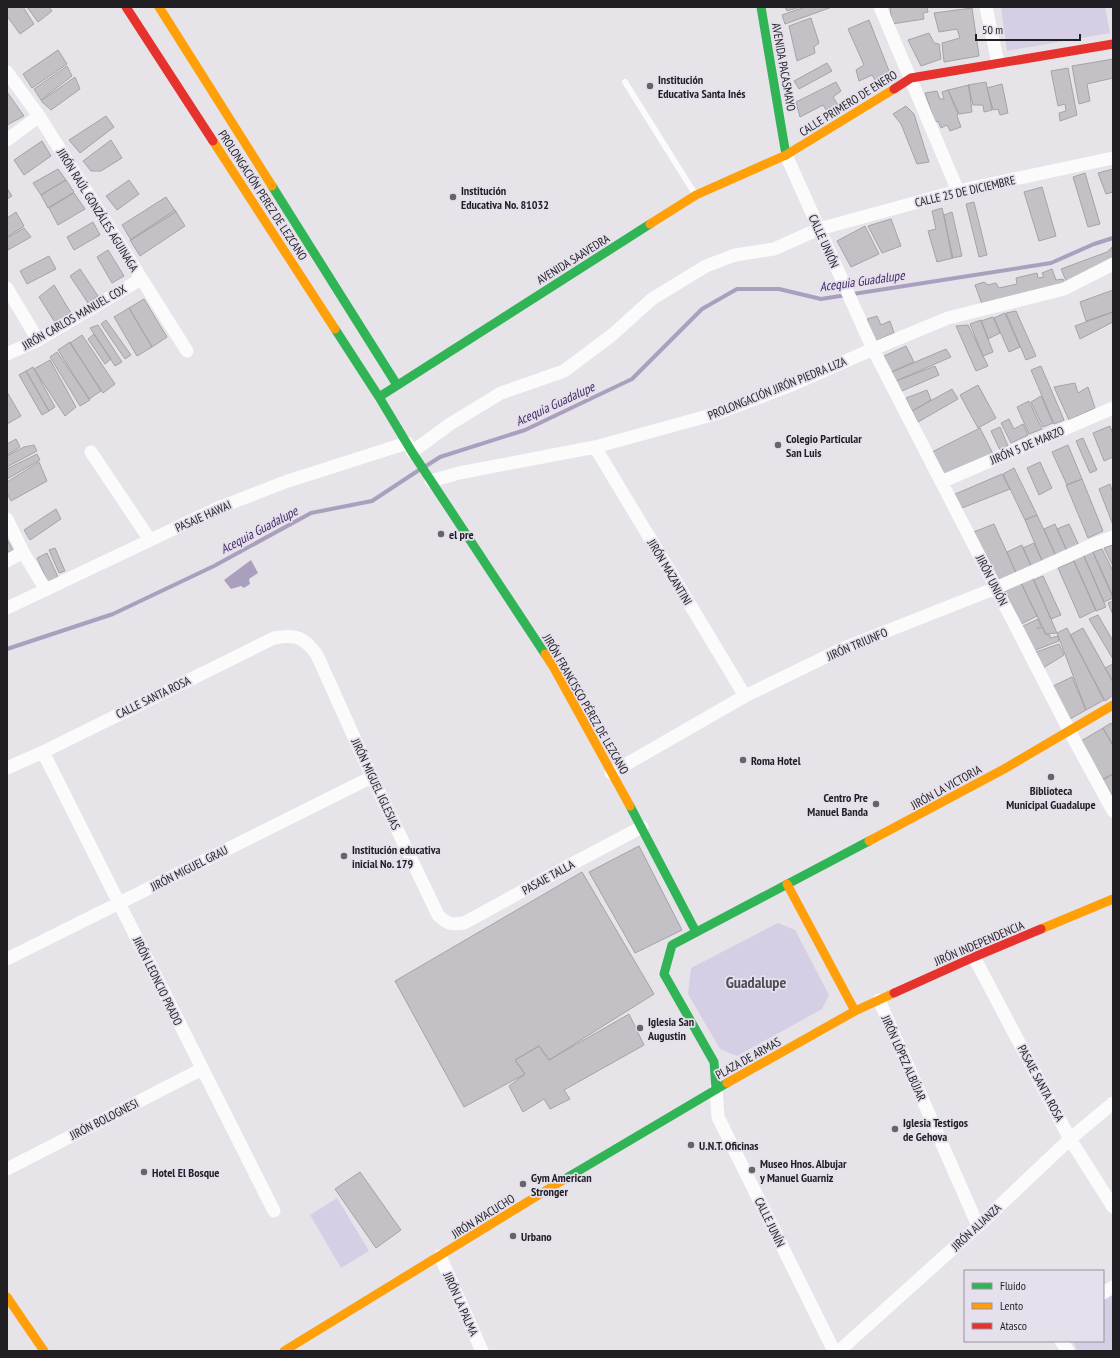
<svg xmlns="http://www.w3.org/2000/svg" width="1120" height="1358" font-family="'PT Sans Narrow',sans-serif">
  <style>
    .green { fill: #d6cee5 }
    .water { fill: #ab9fbe }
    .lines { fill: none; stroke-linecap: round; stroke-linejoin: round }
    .stream { stroke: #ab9fbe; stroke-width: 4 }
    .building { fill: #c3c1c6; stroke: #a5a3a8 }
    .lane { stroke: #fbfbfc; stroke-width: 6 }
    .street { stroke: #fbfbfc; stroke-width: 13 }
    .fast { stroke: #30b455; stroke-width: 9 }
    .slow { stroke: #ff9f0a; stroke-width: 9 }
    .jam { stroke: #e5322d; stroke-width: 9 }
    .poi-dot { fill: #666469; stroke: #e5e0ec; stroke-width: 1.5 }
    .labels { text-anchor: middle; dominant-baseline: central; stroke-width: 3.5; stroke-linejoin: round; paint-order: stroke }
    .street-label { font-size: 12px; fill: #211f24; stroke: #e5e0ec }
    .poi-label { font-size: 12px; font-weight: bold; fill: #211f24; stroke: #e5e0ec; text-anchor: start }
    .water-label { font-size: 13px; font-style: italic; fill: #432b62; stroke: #e5e0ec }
    .district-label { font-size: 16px; font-weight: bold; fill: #524e58; stroke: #e5e0ec }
  </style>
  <rect width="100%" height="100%" fill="#e6e3e9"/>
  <!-- green -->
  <path class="green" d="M1001 7H1105L1110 33 1007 51Z
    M778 923 795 930 829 995 822 1009 737 1056 720 1049 688 994 691 968Z
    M337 1198 369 1251 341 1268 310 1215Z
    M1113 1292V1351H1078L1072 1341H1103V1298Z"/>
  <!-- water -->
  <path class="water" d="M251 560 258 573 249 579 250 584 244 588 241 586 231 589 224 580Z"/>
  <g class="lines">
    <!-- stream -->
    <path class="stream" d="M426 466 440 457 525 430 632 379 702 309 737 289H779L821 299 1051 263 1094 244 1113 238
      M7 649 113 614 214 566 311 513 372 501 419 470"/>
  </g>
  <!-- building -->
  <path class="building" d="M7 7H23L34 24 20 34 7 16Z
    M27 7H49L52 11 38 22Z
    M785 7H800L787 11Z
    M805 7H832L785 24 782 15Z
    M890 7H927L928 12 923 13 924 19 892 24Z
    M972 8 979 56 944 62 942 43 960 38 957 29 939 32 934 13Z
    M811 18 819 43 814 47 815 53 797 61 789 26Z
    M869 20 891 76 878 85 872 75 859 81 856 70 864 65 848 29Z
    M929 33 934 43 939 44 941 59 921 66 908 40Z
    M58 50 67 64 32 88 23 74Z
    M1113 59V78L1087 84 1090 101 1079 104 1072 66Z
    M827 63 832 71 799 89 794 81Z
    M67 66 72 76 41 100 34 89Z
    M1068 68 1077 115 1060 121 1059 113 1066 111 1065 104 1058 106 1051 71Z
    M75 77 80 89 51 110 41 101Z
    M836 82 841 91 833 97 838 105 828 113 823 105 800 117 796 102Z
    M986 82 992 110 984 112 983 105H973L968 85Z
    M1002 84 1008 113 1000 115 998 109 993 110 987 88Z
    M969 85 972 112 959 114 948 90Z
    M948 90 958 114 957 116 961 127 950 131 947 125 941 128 938 121 935 122 925 93 937 91 940 99H944L942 92Z
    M7 92 24 116 7 125Z
    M906 106 914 114 929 162 917 164 901 124 893 114Z
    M106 116 114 127 80 153 69 140Z
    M111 140 122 158 101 171H91L83 161Z
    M42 141 51 156 24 175 14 160Z
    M58 169 66 180 41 195 33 183Z
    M1113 169V192L1106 194 1098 173Z
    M1085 173 1100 224 1088 227 1073 177Z
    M66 180 74 192 48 208 41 195Z
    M129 180 139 194 117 210 106 196Z
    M1042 187 1056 236 1039 241 1024 192Z
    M7 188 12 196 7 199Z
    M74 193 85 209 58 225 49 208Z
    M166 197 176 212 131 240 122 225Z
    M974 202 987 255 979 257 966 204Z
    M942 208 953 258 937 262 928 231 936 229 932 211Z
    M175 210 185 226 140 256 130 240Z
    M16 212 24 226 7 237V218Z
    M952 212 962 256 952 258 944 215Z
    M891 219 901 246 882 253 868 226Z
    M93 222 100 235 74 250 67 237Z
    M865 226 879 254 851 267 837 241Z
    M24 228 31 237 8 250 7 238Z
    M1112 247 1113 261 1067 283 1061 269 1107 252Z
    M108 250 124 276 112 283 97 257Z
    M49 256 56 269 27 284 20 271Z
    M80 269 98 296 88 303 70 276Z
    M1052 269 1056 280 1063 279 1066 285 982 304 975 285 984 282 988 285 996 283 999 288 1017 284 1016 278 1037 273 1038 278 1044 277 1042 273Z
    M54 285 71 313 56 324 39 297Z
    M1113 290V312L1086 321 1080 302Z
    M144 299 167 337 152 347 129 308Z
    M129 308 152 347 137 356 114 317Z
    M1016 311 1036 356 1026 360 1006 313Z
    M1113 312V322L1080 339 1075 326Z
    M1005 313 1020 347 1009 352 994 318Z
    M877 316 881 325 890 321 894 333 875 341 867 319Z
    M993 317 1000 333 988 339 981 321Z
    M106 320 131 355 125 359 101 324Z
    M981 320 993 352 983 356 970 324Z
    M98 325 122 362 115 366 90 328Z
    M968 325 988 366 976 371 956 326Z
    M94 334 111 359 105 364 88 339Z
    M82 335 115 384 103 393 70 343Z
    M70 342 101 391 89 399 58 350Z
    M906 346 914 362 891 372 884 356Z
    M946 349 951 357 896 381 892 372Z
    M57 352 90 400 80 406 50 357Z
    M50 360 76 407 65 416 34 369Z
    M935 366 939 375 902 391 896 381Z
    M1041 366 1064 420 1054 424 1031 370Z
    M33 367 55 407 49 411 26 371Z
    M26 371 49 411 42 415 19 375Z
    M1075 383 1078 393 1088 387 1095 408 1069 420 1054 387Z
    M978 385 996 418 978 428 960 395Z
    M952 389 958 399 918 422 912 411Z
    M927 390 931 400 912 411 906 398Z
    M7 392 21 416 7 424Z
    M1041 396 1053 423 1043 427 1031 402Z
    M1029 401 1042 429 1029 434 1017 407Z
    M1009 419 1014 429 1023 424 1028 435 1011 443 1001 423Z
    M1110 426 1113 434V457L1104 461 1093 433Z
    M1000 427 1008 446 1000 450 991 431Z
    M980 428 993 454 943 479 930 453Z
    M1083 438 1097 470 1090 473 1076 441Z
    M16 439 20 447 7 455V444Z
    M34 445 37 451 7 467V456L24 447Z
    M1068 445 1082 479 1067 485 1052 452Z
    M37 454 40 460 7 479V469Z
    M39 462 47 481 11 501 7 493V482Z
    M1040 462 1052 488 1039 495 1027 468Z
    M1014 468 1037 515 1025 520 1003 474Z
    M1002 474 1010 489 962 508 953 495Z
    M1082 479 1103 531 1088 538 1066 485Z
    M1110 484 1113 493V525L1099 489Z
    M56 509 61 519 30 540 24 530Z
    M1037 515 1057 558 1043 563 1025 520Z
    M994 524 1017 575 999 585 971 533Z
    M1055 524 1068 554 1057 559 1044 529Z
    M1069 524 1080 548 1068 553 1057 529Z
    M7 539 13 550 7 553Z
    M1034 543 1043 563 1032 568 1023 548Z
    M1022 545 1032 568 1017 575 1007 552Z
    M1113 545V566L1104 548Z
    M55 548 65 571 59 573 49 550Z
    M1102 549 1113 571V596L1093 552Z
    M1092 550 1113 598 1104 602 1083 554Z
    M47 553 58 577 48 582 37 558Z
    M1083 554 1106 607 1096 611 1073 559Z
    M1074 561 1096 610 1080 618 1058 568Z
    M1043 576 1061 615 1051 619 1034 580Z
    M1032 577 1051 619 1057 633 1046 634 1021 583Z
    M1021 583 1037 616 1021 624 1005 591Z
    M1113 601V615L1108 603Z
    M1098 615 1113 641V659L1089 619Z
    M1038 619 1041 626 1037 628 1038 629 1042 627 1046 635H1050V638L1058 636 1059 641 1033 651 1021 627Z
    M1067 628 1104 700 1086 710 1057 633Z
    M1083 628 1113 682V695L1105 701 1070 635Z
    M1059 644 1064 655 1043 668 1036 652Z
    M1113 664V682L1105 668Z
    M1072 677 1086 710 1070 719 1053 686Z
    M1111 723 1113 726V746L1103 728Z
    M1103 728 1113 745V774L1103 779 1081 741Z
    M1113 774V797L1103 780Z
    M639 846 682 930 635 953 589 872Z
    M582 872 654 994 549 1060 539 1046 515 1060 525 1074 464 1107 395 981Z
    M629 1014 644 1045 564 1090 570 1099 550 1109 544 1099 523 1112 509 1086 525 1074 515 1060 539 1046 549 1060Z
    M360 1172 401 1230 376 1248 335 1189Z"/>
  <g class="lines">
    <!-- lane -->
    <path class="lane" d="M625 82 695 194"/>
    <!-- street -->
    <path class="street" d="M880 7 958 191
      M986 7 998 63
      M7 72 39 116 187 351
      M7 140 39 116
      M786 155 873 349 1070 732 1113 811
      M7 288 38 340
      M7 354 38 340 141 279
      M595 447 745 696
      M91 452 150 540
      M412 452 450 424 501 393 564 371 612 335 652 299 706 266 735 255 774 249 819 229 958 191 1113 158
      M431 481 459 473 595 447 715 414 789 386 873 349 948 318 1064 289 1113 264
      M941 482 1113 408
      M7 519 23 552 46 590
      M7 561 23 552
      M7 608 218 508 285 482 407 443
      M43 752 274 1211
      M7 768 43 752 274 638C296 634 304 637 317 655L372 777 438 915C447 924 451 925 464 923L570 865 642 827
      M611 773 745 696 844 648 996 588 1092 545 1113 537
      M974 957 1070 1139 1113 1207
      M7 959 372 777
      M879 1000 978 1226
      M716 1089 718 1117 834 1351
      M7 1169 202 1069
      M440 1256 482 1351
      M1103 1293 1113 1287
      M1061 1341 1068 1351
      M839 1351 978 1226 1070 1139 1113 1103"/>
    <!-- fast -->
    <path class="fast" d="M761 7 786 155
      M272 186 397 385
      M335 329 379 397 412 452 545 654
      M379 397 650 224
      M630 806 696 932
      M716 1089 714 1062 664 974 672 945 869 841
      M563 1180 727 1083"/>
    <!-- slow -->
    <path class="slow" d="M159 7 272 186
      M213 141 335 329
      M650 224 696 195 786 155 894 89
      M545 654 554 668 630 806
      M869 841 1004 769 1113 705
      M787 884 855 1011
      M1041 929 1113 899
      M727 1083 855 1011 894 993
      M7 1297 44 1351
      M284 1351 563 1180"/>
    <!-- jam -->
    <path class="jam" d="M126 7 213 141
      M894 89 911 78 1113 44
      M894 993 974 957 1041 929"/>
  </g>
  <!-- markers -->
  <g class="poi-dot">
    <circle cx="650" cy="86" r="4"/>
    <circle cx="453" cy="197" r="4"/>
    <circle cx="778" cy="445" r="4"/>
    <circle cx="441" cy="534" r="4"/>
    <circle cx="743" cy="760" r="4"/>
    <circle cx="1051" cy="777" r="4"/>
    <circle cx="876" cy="804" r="4"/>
    <circle cx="344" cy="856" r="4"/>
    <circle cx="640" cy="1028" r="4"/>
    <circle cx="895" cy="1129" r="4"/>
    <circle cx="691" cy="1145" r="4"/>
    <circle cx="752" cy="1170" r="4"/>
    <circle cx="144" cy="1172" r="4"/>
    <circle cx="523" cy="1184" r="4"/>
    <circle cx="513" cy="1236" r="4"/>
  </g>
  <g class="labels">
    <!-- street labels -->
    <g class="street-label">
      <text transform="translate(784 67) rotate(80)">AVENIDA PACASMAYO</text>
      <text transform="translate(848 103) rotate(-32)">CALLE PRIMERO DE ENERO</text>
      <text transform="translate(965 191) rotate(-13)">CALLE 25 DE DICIEMBRE</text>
      <text transform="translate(263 195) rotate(57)">PROLONGACIÓN PEREZ DE LEZCANO</text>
      <text transform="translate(98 210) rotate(58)">JIRÓN RAÚL GONZÁLES AGUINAGA</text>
      <text transform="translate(824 241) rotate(66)">CALLE UNIÓN</text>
      <text transform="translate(573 259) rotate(-32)">AVENIDA SAAVEDRA</text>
      <text transform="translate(74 317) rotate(-30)">JIRÓN CARLOS MANUEL COX</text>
      <text transform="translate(777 388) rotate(-22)">PROLONGACIÓN JIRÓN PIEDRA LIZA</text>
      <text transform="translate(1027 445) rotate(-23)">JIRÓN 5 DE MARZO</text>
      <text transform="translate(203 516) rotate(-24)">PASAJE HAWAI</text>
      <text transform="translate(670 572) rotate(59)">JIRÓN MAZANTINI</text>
      <text transform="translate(992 580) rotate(63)">JIRÓN UNIÓN</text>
      <text transform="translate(857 644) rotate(-23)">JIRÓN TRIUNFO</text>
      <text transform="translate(153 697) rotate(-26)">CALLE SANTA ROSA</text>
      <text transform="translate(586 704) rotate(60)">JIRÓN FRANCISCO PÉREZ DE LEZCANO</text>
      <text transform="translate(376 784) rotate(65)">JIRÓN MIGUEL IGLESIAS</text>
      <text transform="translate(946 787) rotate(-29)">JIRÓN LA VICTORIA</text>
      <text transform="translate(189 868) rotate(-27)">JIRÓN MIGUEL GRAU</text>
      <text transform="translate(548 877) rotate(-29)">PASAJE TALLA</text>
      <text transform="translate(979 943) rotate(-23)">JIRÓN INDEPENDENCIA</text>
      <text transform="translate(158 981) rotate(64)">JIRÓN LEONCIO PRADO</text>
      <text transform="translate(748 1058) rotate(-29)">PLAZA DE ARMAS</text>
      <text transform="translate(904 1058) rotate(66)">JIRÓN LÓPEZ ALBÚJAR</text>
      <text transform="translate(1041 1083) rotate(62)">PASAJE SANTA ROSA</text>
      <text transform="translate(104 1119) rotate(-27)">JIRÓN BOLOGNESI</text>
      <text transform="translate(483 1216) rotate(-32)">JIRÓN AYACUCHO</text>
      <text transform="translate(770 1222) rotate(64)">CALLE JUNÍN</text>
      <text transform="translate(976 1227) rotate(-43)">JIRÓN ALIANZA</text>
      <text transform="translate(461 1304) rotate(66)">JIRÓN LA PALMA</text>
    </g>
    <!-- poi labels -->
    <g class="poi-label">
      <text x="658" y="79">Institución<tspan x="658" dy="14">Educativa Santa Inés</tspan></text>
      <text x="461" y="190">Institución<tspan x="461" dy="14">Educativa No. 81032</tspan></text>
      <text x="786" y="438">Colegio Particular<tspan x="786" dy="14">San Luis</tspan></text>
      <text x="449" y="534">el pre</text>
      <text x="751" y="760">Roma Hotel</text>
      <text x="1051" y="790" text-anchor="middle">Biblioteca<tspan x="1051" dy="14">Municipal Guadalupe</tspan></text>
      <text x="868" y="797" text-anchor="end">Centro Pre<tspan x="868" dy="14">Manuel Banda</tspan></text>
      <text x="352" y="849">Institución educativa<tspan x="352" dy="14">inicial No. 179</tspan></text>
      <text x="648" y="1021">Iglesia San<tspan x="648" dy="14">Augustin</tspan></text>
      <text x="903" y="1122">Iglesia Testigos<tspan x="903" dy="14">de Gehova</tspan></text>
      <text x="699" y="1145">U.N.T. Oficinas</text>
      <text x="760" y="1163">Museo Hnos. Albujar<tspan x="760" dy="14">y Manuel Guarniz</tspan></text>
      <text x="152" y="1172">Hotel El Bosque</text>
      <text x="531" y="1177">Gym American<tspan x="531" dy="14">Stronger</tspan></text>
      <text x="521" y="1236">Urbano</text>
    </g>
    <!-- water labels -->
    <g class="water-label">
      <text transform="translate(862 281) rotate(-8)">Acequia Guadalupe</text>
      <text transform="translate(555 404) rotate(-25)">Acequia Guadalupe</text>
      <text transform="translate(259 530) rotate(-28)">Acequia Guadalupe</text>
    </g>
    <!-- district labels -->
    <g class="district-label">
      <text x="756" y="982">Guadalupe</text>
    </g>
  </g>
  <!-- border -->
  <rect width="1120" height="1358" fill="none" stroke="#211f24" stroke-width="16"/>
  <!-- legend -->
  <rect x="964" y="1270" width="140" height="72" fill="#e5e0ec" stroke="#97939c"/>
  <rect x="972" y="1283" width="20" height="6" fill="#30b455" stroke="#97939c"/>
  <text x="1000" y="1290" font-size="12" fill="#211f24">Fluido</text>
  <rect x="972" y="1303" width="20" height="6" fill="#ff9f0a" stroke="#97939c"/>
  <text x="1000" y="1310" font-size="12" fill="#211f24">Lento</text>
  <rect x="972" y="1323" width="20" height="6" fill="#e5322d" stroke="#97939c"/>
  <text x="1000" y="1330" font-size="12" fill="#211f24">Atasco</text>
  <!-- scale -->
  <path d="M976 34v6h104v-6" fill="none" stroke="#211f24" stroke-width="2"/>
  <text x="982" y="34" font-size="12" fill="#211f24" stroke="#e5e0ec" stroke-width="3" paint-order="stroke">50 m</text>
</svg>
